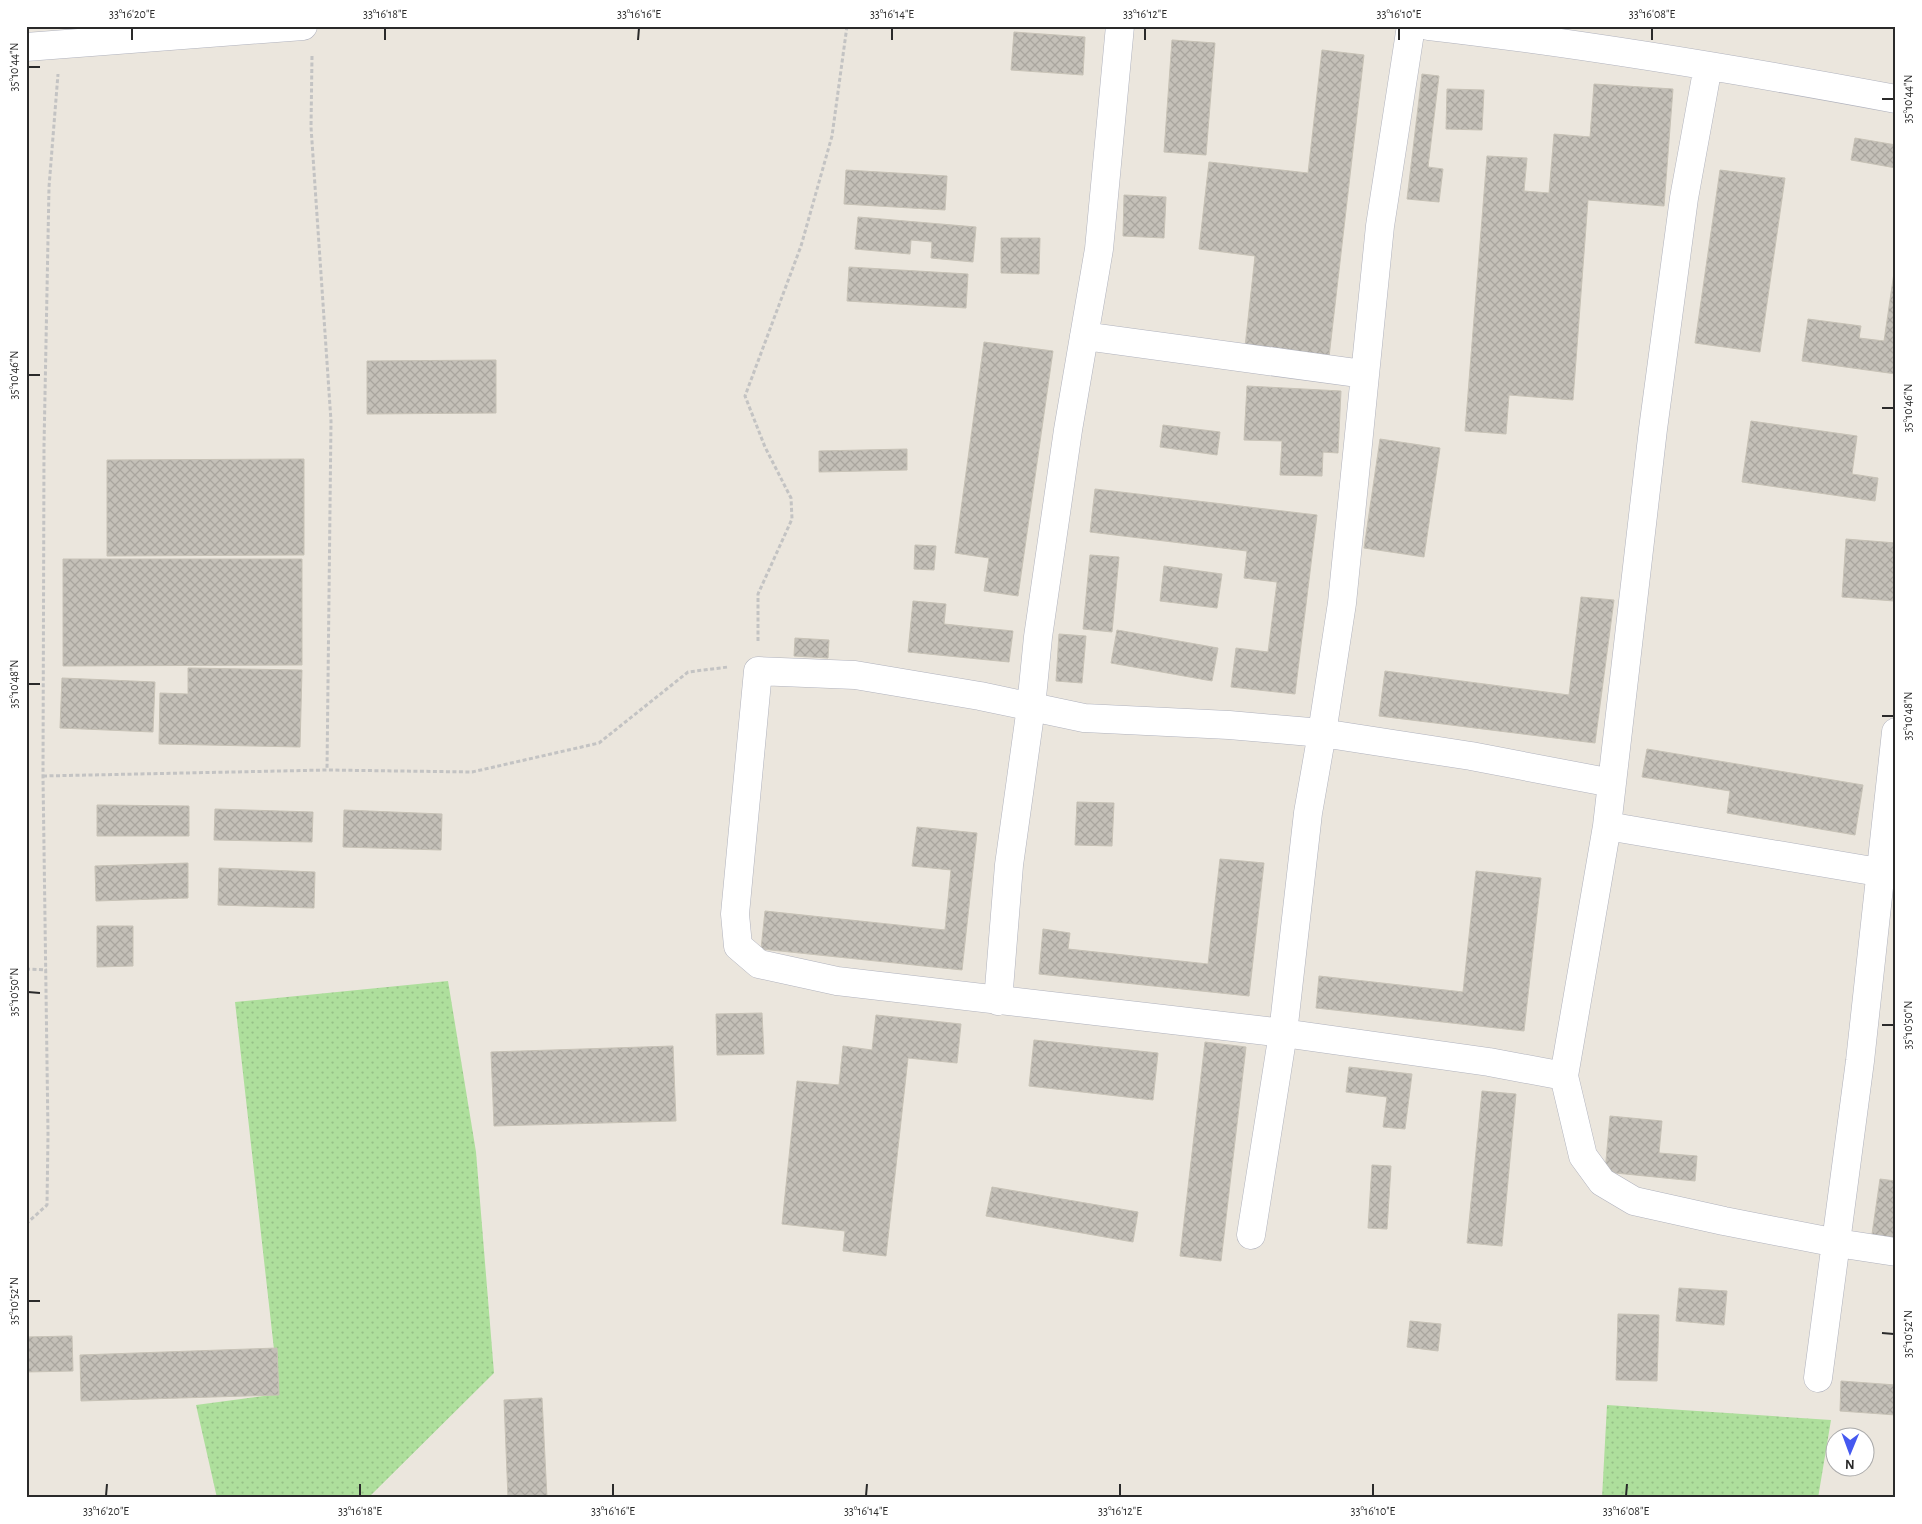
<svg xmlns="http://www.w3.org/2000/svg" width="1922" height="1524" font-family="'Alegreya Sans',sans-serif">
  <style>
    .grass { fill: url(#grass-dots) }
    .building { fill: url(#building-cross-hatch); stroke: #c7c2b6 }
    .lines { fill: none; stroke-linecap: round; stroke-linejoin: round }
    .minor-casing { stroke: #b0b2bd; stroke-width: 29 }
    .path { stroke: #c3c3c3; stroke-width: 3; stroke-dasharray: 4 2.5; stroke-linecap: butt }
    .minor { stroke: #fff; stroke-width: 28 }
    .ticks { fill: none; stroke: #2a2a2a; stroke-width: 2 }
    .neatline { fill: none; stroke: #2a2a2a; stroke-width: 2 }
    .ticks-label { font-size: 12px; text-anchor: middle; fill: #2a2a2a }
  </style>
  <defs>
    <pattern id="grass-dots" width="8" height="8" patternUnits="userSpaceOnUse" patternTransform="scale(1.25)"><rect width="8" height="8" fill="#aedf9c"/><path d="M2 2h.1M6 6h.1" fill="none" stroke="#96c087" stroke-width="1.8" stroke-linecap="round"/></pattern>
    <pattern id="building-cross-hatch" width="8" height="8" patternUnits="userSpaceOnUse" patternTransform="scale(1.25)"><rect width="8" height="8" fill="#c4c0b8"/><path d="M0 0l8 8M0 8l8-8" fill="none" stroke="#a9a59e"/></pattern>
  </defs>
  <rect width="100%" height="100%" fill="#ebe6dd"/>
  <!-- grass -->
  <path class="grass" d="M448 981 476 1152 494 1373 368 1498H217L196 1405 279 1394 235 1002Z
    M1607 1405 1831 1420 1818 1498H1602Z"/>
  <!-- building -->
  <path class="building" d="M1014 32 1085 37 1083 75 1011 70Z
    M1172 40 1215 43 1206 155 1164 152Z
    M1322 50 1364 55 1329 357 1245 347 1255 256 1199 249 1209 162 1308 173Z
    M1422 74 1439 76 1428 167 1443 169 1439 202 1407 199Z
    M1594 84 1673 89 1664 206 1588 200 1573 400 1509 395 1506 434 1465 431 1487 156 1527 158 1524 191 1549 193 1554 134 1590 137Z
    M1447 89 1484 90 1482 130 1446 129Z
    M1855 138 1896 145V168L1851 160Z
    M846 170 947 176 945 210 844 204Z
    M1720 170 1785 178 1760 352 1695 343Z
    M1124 195 1166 197 1164 238 1123 236Z
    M858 217 976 227 973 262 931 258 932 242 911 240 910 254 855 249Z
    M1001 238H1040L1039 274 1001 273Z
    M1896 259V374L1802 361 1808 319 1861 326 1859 338 1884 341Z
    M849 267 968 274 966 308 847 301Z
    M984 342 1053 351 1018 596 984 591 989 558 955 553Z
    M496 360V413L367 414V361Z
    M1247 386 1341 391 1338 453 1323 452 1322 476 1280 475 1282 441 1244 440Z
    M1751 421 1857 436 1852 474 1878 478 1875 501 1742 482Z
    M1163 425 1220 432 1217 455 1160 447Z
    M1380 439 1440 448 1424 557 1364 548Z
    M907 449V470L819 472V451Z
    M304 459V555L107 556V460Z
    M1095 489 1317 515 1295 694 1231 687 1236 648 1268 652 1277 582 1244 578 1247 551 1090 532Z
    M1846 539 1896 543 1894 601 1842 597Z
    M915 545 936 546 934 570 914 569Z
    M1090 555 1119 557 1112 632 1083 629Z
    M63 559H302V665L63 666Z
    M1164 566 1222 574 1217 608 1160 601Z
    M1581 597 1614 600 1595 743 1379 716 1385 671 1569 695Z
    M913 601 946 604 944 624 1013 631 1009 662 908 652Z
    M1117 630 1218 648 1212 681 1111 663Z
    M1059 634 1086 636 1082 683 1056 681Z
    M795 638 829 640 828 658 794 656Z
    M188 668 302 670 300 747 159 744 160 693 188 694Z
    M62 678 155 682 153 732 60 728Z
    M1647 749 1863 785 1855 835 1727 813 1730 791 1642 777Z
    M1077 802 1114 803 1112 846 1075 845Z
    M97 805 189 806V836H97Z
    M215 809 313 812 312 842 214 840Z
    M344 810 442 814 441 850 343 847Z
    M917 827 977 833 962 970 761 949 765 911 945 930 951 870 912 866Z
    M1220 859 1264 863 1249 996 1039 974 1043 929 1070 933 1068 949 1208 964Z
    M188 863V898L96 901 95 866Z
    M219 868 315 872 314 908 218 905Z
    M1476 871 1541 878 1524 1031 1316 1008 1319 976 1463 992Z
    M97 926H133V966L97 967Z
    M762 1013 764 1054 717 1055 716 1014Z
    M876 1015 961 1024 957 1063 908 1058 886 1256 843 1251 845 1231 782 1224 797 1081 839 1085 843 1046 872 1050Z
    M1034 1040 1158 1053 1153 1100 1029 1086Z
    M1205 1042 1246 1047 1221 1261 1180 1256Z
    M673 1046 676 1121 494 1126 491 1052Z
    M1349 1067 1412 1074 1405 1129 1383 1127 1387 1097 1346 1092Z
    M1482 1091 1516 1094 1502 1246 1467 1243Z
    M1610 1116 1662 1121 1659 1153 1697 1156 1695 1181 1605 1172Z
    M1372 1165 1391 1166 1387 1229 1368 1228Z
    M1880 1179 1896 1181V1245L1871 1241Z
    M992 1187 1138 1212 1133 1242 986 1216Z
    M1679 1288 1727 1291 1724 1325 1676 1321Z
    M1618 1314 1659 1315 1657 1381 1616 1380Z
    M1410 1321 1441 1324 1438 1351 1407 1347Z
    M72 1336 73 1371 26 1372V1337Z
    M277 1348 279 1395 81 1401 80 1355Z
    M1841 1381 1896 1385V1415L1840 1411Z
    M542 1398 547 1498H508L504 1400Z"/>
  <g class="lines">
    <!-- minor casing -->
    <g class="minor-casing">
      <path id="minor" d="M1429 26C1586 44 1741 70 1896 99
        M26 47 303 26
        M1708 66 1684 198 1653 429 1607 826 1564 1076 1583 1156 1602 1182 1634 1201 1724 1221 1837 1243 1896 1252
        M1084 336 1364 374
        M1607 826 1896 875
        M998 1001 1009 865 1031 707 1038 637 1068 430 1099 249 1120 26
        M1564 1076 1489 1062 1283 1033 837 981 759 964 738 946 735 914 758 671 855 675 980 696 1084 718 1229 725 1322 733 1471 756 1612 783
        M1251 1235 1283 1033 1308 813 1322 733 1342 603 1380 226 1411 26
        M1818 1378 1860 1061 1896 732"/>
    </g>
    <!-- path -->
    <path class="path" d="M312 56 311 127 331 421 327 770
      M758 641V594L792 519 791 498 765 447 745 396 801 246 832 136 847 26
      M43 776 327 770 472 772 599 743 688 672 728 667
      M26 969 47 970
      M26 1224 47 1205 48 1134 43 776 44 446 49 187 58 74"/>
    <!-- minor -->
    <use href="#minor" class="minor"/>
  </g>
  <!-- ticks -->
  <path class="ticks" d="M132 40V28M385 40V28M638 40 639 28M892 40V28M1145 40V28M1399 40V28M1652 40V28M28 67H40M1882 99H1894M28 375H40M1882 408H1894M28 684H40M1882 716H1894M28 992 40 993M1882 1025H1894M28 1301H40M1882 1333 1894 1334M106 1496 107 1484M360 1496V1484M613 1496V1484M866 1496 867 1484M1120 1496V1484M1373 1496V1484M1626 1496 1627 1484"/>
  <!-- border -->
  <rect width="1922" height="1524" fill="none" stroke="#ffffff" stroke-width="55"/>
  <!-- north arrow -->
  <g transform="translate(1850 1452) rotate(181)"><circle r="24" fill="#ffffff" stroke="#aaaaaa"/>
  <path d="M0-4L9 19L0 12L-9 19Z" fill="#4559f0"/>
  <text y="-8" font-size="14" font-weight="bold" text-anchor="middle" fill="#2a2a2a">N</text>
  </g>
  <rect x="28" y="28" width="1866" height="1468" class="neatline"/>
  <g class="ticks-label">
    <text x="132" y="18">33°16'20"E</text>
    <text x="385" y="18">33°16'18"E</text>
    <text x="639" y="18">33°16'16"E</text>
    <text x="892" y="18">33°16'14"E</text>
    <text x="1145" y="18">33°16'12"E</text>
    <text x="1399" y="18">33°16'10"E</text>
    <text x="1652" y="18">33°16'08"E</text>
    <text transform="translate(14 67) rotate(-90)" y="4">35°10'44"N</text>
    <text transform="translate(1908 99) rotate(-90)" y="4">35°10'44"N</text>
    <text transform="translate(14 375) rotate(-90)" y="4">35°10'46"N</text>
    <text transform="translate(1908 408) rotate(-90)" y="4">35°10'46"N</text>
    <text transform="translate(14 684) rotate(-90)" y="4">35°10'48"N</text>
    <text transform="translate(1908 716) rotate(-90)" y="4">35°10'48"N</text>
    <text transform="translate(14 992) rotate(-90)" y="4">35°10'50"N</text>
    <text transform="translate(1908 1025) rotate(-90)" y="4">35°10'50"N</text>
    <text transform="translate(14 1301) rotate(-90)" y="4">35°10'52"N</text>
    <text transform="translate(1908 1334) rotate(-90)" y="4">35°10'52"N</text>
    <text x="106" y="1515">33°16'20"E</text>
    <text x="360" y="1515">33°16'18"E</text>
    <text x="613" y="1515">33°16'16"E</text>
    <text x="866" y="1515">33°16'14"E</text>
    <text x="1120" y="1515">33°16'12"E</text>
    <text x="1373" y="1515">33°16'10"E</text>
    <text x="1626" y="1515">33°16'08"E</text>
  </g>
</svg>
